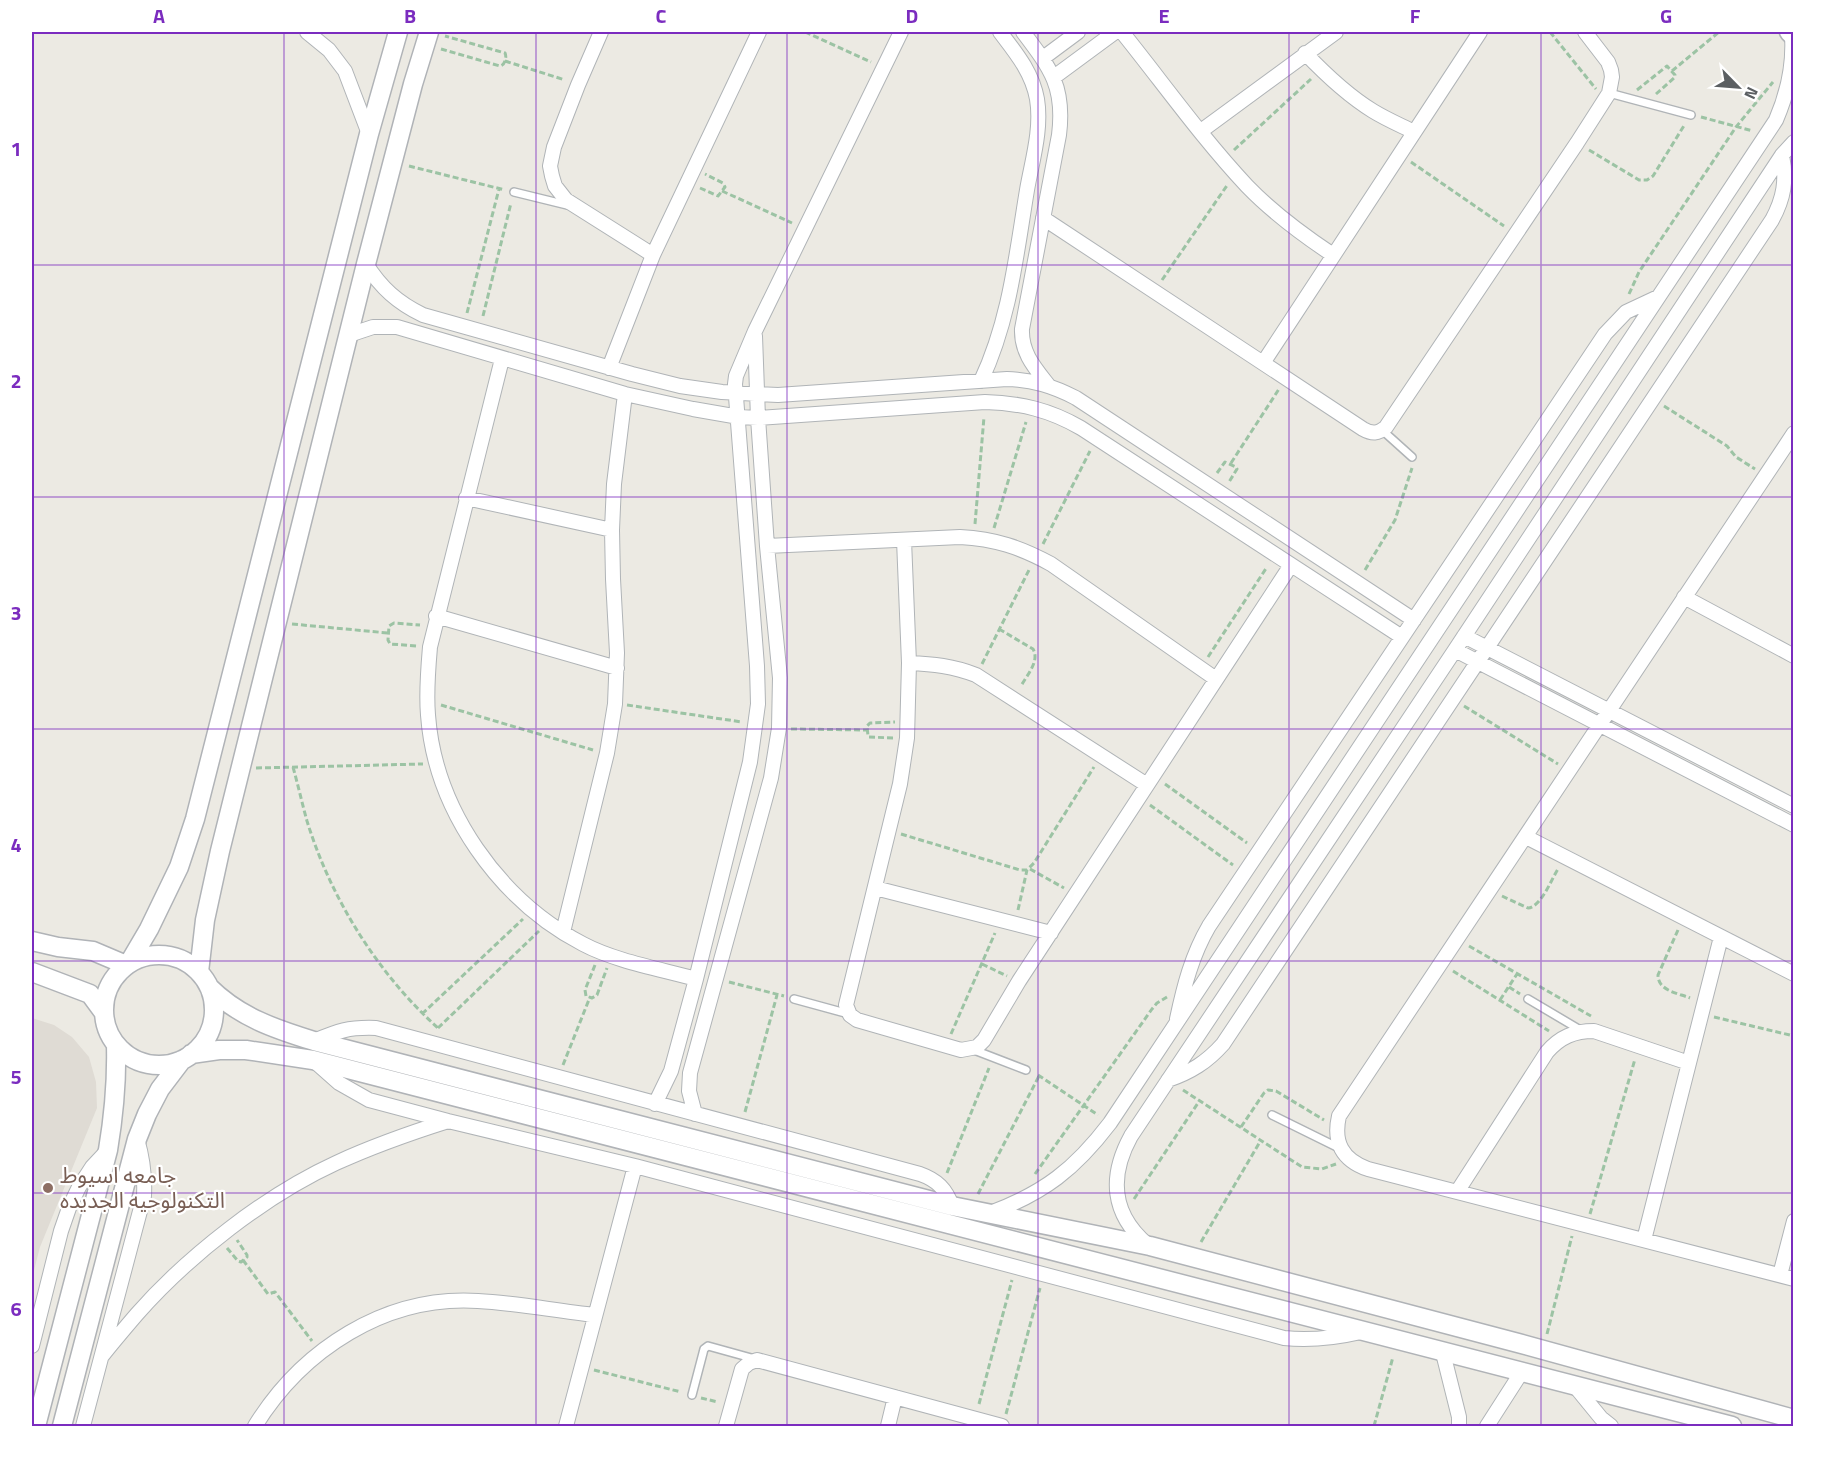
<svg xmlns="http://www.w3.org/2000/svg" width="1825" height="1458" font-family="'Titillium Web','Noto Sans Arabic',sans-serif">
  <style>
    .education { fill: #dfdbd4 }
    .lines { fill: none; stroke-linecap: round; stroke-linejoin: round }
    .lane-casing { stroke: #b0b4b7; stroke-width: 10 }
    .street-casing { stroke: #b0b4b7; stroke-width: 16 }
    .secondary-casing { stroke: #b0b3b7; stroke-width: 21 }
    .path { stroke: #9cc3a4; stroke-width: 3; stroke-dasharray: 6 3; stroke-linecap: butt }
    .lane { stroke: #fff; stroke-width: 7 }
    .street { stroke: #fff; stroke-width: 14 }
    .secondary { stroke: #fff; stroke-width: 18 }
    .grid { fill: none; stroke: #7b2cbf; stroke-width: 1.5; stroke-opacity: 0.55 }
    .education-dot { fill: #8d6e63; stroke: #fff; stroke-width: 2 }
    .labels { text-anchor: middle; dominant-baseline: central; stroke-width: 4.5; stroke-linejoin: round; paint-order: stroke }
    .education-label { font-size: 22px; fill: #785e54; stroke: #fff; text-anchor: start }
    .neatline { fill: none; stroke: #7b2cbf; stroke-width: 2 }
    .grid-label { font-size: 20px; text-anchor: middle; font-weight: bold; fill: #7b2cbf }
  </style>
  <rect width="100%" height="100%" fill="#eceae3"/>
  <!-- education -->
  <path class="education" d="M32 1018 54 1025 72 1037 89 1057 96 1082 97 1108 40 1247 32 1278Z"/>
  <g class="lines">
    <!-- lane casing -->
    <g class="lane-casing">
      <path id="lane" d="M1609 93 1691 115
        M514 192 567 205
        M1382 430 1412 457
        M794 999 849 1014
        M1528 999 1582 1031
        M974 1050 1026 1070
        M1272 1115 1339 1148
        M692 1395 703 1353 704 1349 708 1346 755 1359"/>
    </g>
    <!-- street casing -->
    <g class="street-casing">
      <path id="street" d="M307 32 329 50 345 71 369 134
        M601 32 578 85 554 147 550 166 552 176 555 186 566 200 653 255
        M1023 32C1051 69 1065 87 1059 135L1022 329C1021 353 1035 368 1049 386
        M1122 32C1163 83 1202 138 1247 186 1273 213 1303 235 1333 255
        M1305 53C1326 75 1347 95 1373 111 1386 119 1400 125 1414 132
        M1043 58 1078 32
        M1054 77 1115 32
        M1201 131 1336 32
        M1043 218 1363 429C1372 434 1378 434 1386 427L1577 143 1609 93 1612 77 1611 70 1608 62 1585 32
        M366 264C381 288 398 303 423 315L632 374 680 386 722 392 778 395 1007 379C1033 380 1053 386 1076 398L1414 620
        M349 335 373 327H397L625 394 693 409 739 417 758 418 985 402C1021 403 1050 410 1081 428L1402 637
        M502 359 430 647C428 670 426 692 428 715 435 810 499 900 583 944 615 961 660 969 696 979
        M1263 363 1480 32
        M609 368 653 255 759 32
        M981 381C1010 319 1016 256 1027 190 1032 161 1042 129 1037 99 1032 72 1016 53 1000 32
        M1794 433 1339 1116C1333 1142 1342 1160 1368 1169L1794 1279
        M466 498 612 530
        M904 540 909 663 907 738 900 784 846 1005 850 1015 857 1020 961 1050 977 1047 984 1040 1019 981 1291 565
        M767 546 960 537C995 539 1020 547 1051 564L1216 679
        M1684 597 1794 656
        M436 616 617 668
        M1464 636 1794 806
        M1455 650 1794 825
        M909 663C933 664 953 666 976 675L1147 785
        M1526 837 1794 974
        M875 888 1051 933
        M563 932 607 753 615 704 617 653 613 579 612 530 614 484 625 394
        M1177 1019C1184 986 1192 955 1209 926L1605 334 1626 312 1658 297
        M314 1041C338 1031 348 1027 376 1028L920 1174C937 1180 946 1189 952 1206
        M313 1060 339 1083 369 1100 448 1121 635 1166 1284 1338C1311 1341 1335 1338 1361 1332
        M1168 1080C1191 1072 1207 1062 1223 1044L1772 220C1784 198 1787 180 1782 155
        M655 1104 671 1071 696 979 750 762 758 704 757 666 735 384 736 376 755 331 901 32
        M695 1114 689 1091 690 1073 771 778 779 728 780 678 767 546 758 418 755 336
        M1457 1192 1547 1052C1560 1037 1574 1031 1594 1031L1689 1063
        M990 1213C1044 1193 1075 1169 1110 1123L1776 120C1788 92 1794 66 1792 35
        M1644 1240 1721 937
        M1148 1245C1111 1214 1109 1176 1131 1136L1455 650 1782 155 1794 142
        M1780 1275 1794 1221
        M32 1346 61 1231 69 1208 79 1187 92 1167 107 1151
        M1443 1353 1459 1417V1426
        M102 1356C113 1342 125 1328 137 1314 188 1256 266 1195 336 1163 373 1146 410 1133 448 1121
        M1574 1385 1601 1418 1611 1426
        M83 1426 144 1196C145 1176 143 1159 137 1139
        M255 1426C302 1350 385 1295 478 1301 517 1303 556 1311 595 1315
        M566 1426 635 1166
        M726 1426 742 1369 749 1363 757 1360 1002 1426
        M888 1426 895 1397
        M1487 1426 1521 1373"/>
    </g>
    <!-- secondary casing -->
    <g class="secondary-casing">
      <path id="secondary" d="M1789 32 1794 37
        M32 941 58 947 93 951 126 965
        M104 1010a55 55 0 1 1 110 0a55 55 0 1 1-110 0Z
        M129 963 149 929 179 867 195 819 369 134 398 32
        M32 972 90 994 104 1013
        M199 972 205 920 220 851 366 264 413 84 429 32
        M209 987C239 1017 275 1029 314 1041L952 1206 1150 1246 1518 1343 1794 1419
        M191 1054 219 1050H246L313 1060 1732 1426
        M36 1426 108 1150C114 1114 117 1081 116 1045
        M62 1426 137 1139 147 1114 160 1089 182 1060"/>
    </g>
    <!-- path -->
    <path class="path" d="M805 32 871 62
      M1550 32 1596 89
      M441 49 500 66C505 65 507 57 505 53L445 36
      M505 61 565 80
      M1672 71 1719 32
      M1637 90 1667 66 1675 75V77L1656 94
      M1701 117 1753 131
      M1234 150 1311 79
      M1589 150 1639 180H1647L1653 176 1685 124
      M1411 162 1504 226
      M409 166 505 190
      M700 188 718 196 725 187 723 183 705 174
      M722 191 792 223
      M1162 280 1228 184
      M1629 294 1639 272 1736 127 1773 82
      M467 313 499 189
      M483 316 511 203
      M1664 406 1727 446 1736 457 1755 469
      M1231 463 1279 389
      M1217 473 1225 462 1236 467 1237 469 1229 482
      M975 524 984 417
      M994 528 1026 422
      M1043 544 1090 451
      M1365 570 1395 520 1412 468
      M292 624 388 633
      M999 629 1033 649C1040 661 1027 675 1021 686
      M416 646 390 644 388 640 389 626 394 623 420 625
      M1208 657 1267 567
      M982 664 1030 568
      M441 705 593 750
      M627 705 742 722
      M1464 706 1558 764
      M791 729 867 730
      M893 738 869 737 868 736 867 726 870 723 895 722
      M293 767C298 785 302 803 307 821 331 899 378 974 438 1028
      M256 768 423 764
      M1165 784 1247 843
      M1150 805 1233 865
      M901 834 1020 870H1027L1034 863 1094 767
      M1030 869 1064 888
      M1502 896 1528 908C1541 907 1551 880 1558 869
      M1018 910 1027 870
      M1678 930 1658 975C1658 991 1678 993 1690 998
      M1469 946 1591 1016
      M982 964 1007 976
      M595 965 585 990 586 996 592 998 597 995 607 968
      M1453 971 1549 1031
      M729 982 784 996
      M1509 987 1520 994
      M1500 1000 1517 974
      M422 1014 523 919
      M1714 1017 1794 1036
      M438 1028 539 931
      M951 1034 995 933
      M563 1065 590 997
      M1038 1075 1098 1115
      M1183 1090 1302 1167 1322 1169 1336 1164
      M745 1112 777 995
      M1241 1127 1264 1093 1268 1090 1276 1091 1324 1120
      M947 1173 989 1068
      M1035 1174 1152 1009 1157 1003 1167 997
      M978 1194 1039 1076
      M1134 1199 1200 1100
      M1590 1214 1635 1059
      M1201 1242 1261 1140
      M227 1248 238 1261 241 1262 247 1257V1255L237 1240
      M243 1260 268 1294 275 1292 312 1341
      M1547 1334 1572 1236
      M594 1370 681 1392
      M701 1398 718 1402
      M979 1404 1012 1280
      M1006 1414 1040 1288
      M1374 1426 1393 1357"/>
    <!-- lane -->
    <use href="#lane" class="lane"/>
    <!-- street -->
    <use href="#street" class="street"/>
    <!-- secondary -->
    <use href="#secondary" class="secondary"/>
  </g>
  <!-- grid -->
  <path class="grid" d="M284 32V1426M536 32V1426M787 32V1426M1038 32V1426M1289 32V1426M1541 32V1426M32 265H1794M32 497H1794M32 729H1794M32 961H1794M32 1193H1794"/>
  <!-- markers -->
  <circle class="education-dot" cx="48" cy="1188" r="6"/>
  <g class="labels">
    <!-- education labels -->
    <g class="education-label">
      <text x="60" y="1175">جامعه اسيوط<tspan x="60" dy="25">التكنولوجيه الجديده</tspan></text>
    </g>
  </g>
  <!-- border -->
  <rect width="1825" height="1458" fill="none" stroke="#ffffff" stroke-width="66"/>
  <!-- north arrow -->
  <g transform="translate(1738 87) rotate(115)" stroke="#ffffff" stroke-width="4.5" paint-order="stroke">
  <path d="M0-4.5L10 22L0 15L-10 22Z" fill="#5b5f62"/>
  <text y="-9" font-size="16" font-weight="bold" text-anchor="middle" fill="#5b5f62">N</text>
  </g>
  <rect x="33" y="33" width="1759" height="1392" class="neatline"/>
  <g class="grid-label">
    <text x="159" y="23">A</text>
    <text x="410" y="23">B</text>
    <text x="661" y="23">C</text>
    <text x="912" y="23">D</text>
    <text x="1164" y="23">E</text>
    <text x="1415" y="23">F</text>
    <text x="1666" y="23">G</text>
    <text x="16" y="156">1</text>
    <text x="16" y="388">2</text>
    <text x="16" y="620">3</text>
    <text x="16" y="852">4</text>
    <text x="16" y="1084">5</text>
    <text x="16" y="1316">6</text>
  </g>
</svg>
